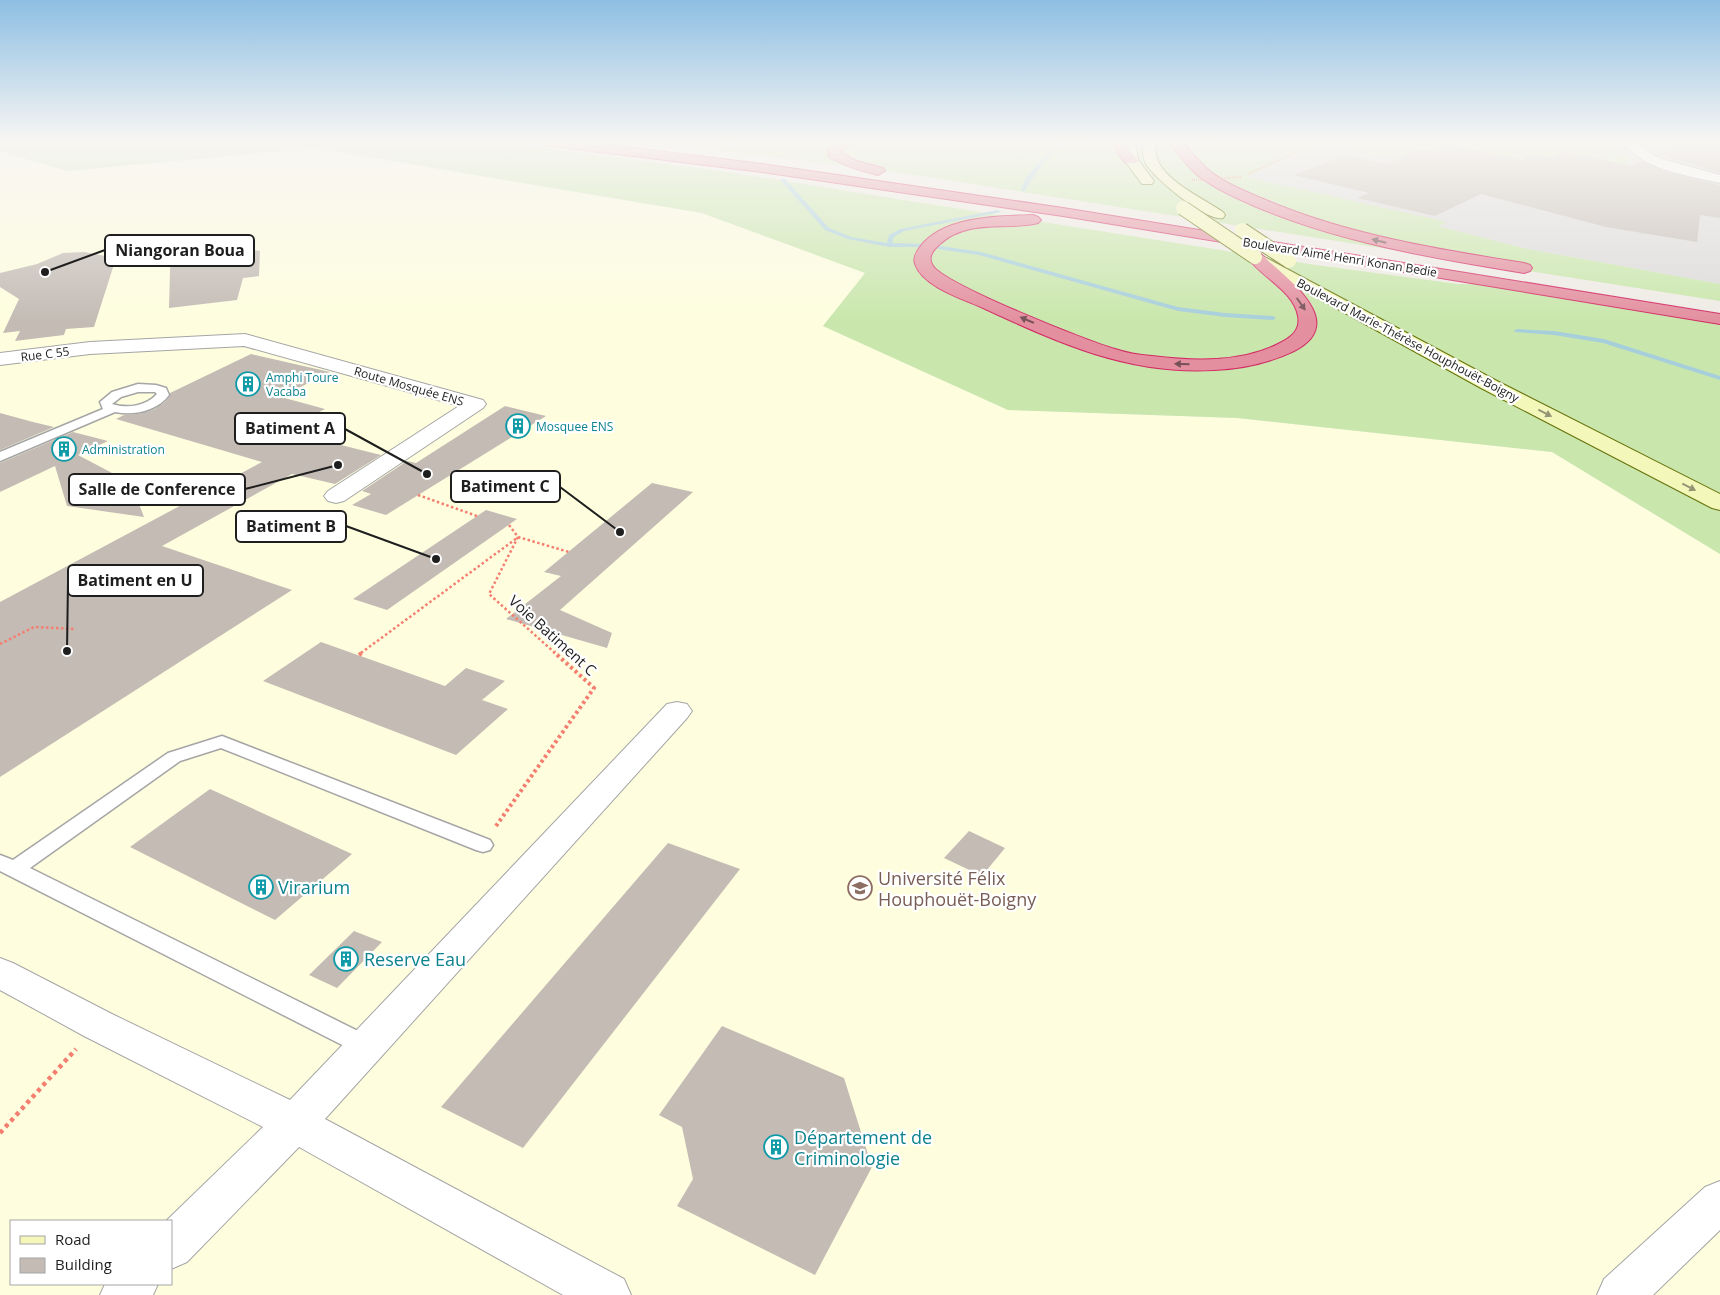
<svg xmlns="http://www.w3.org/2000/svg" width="1720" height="1295" font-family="'Open Sans',sans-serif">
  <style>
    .residential { fill: #dcdbdb }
    .education { fill: #fefedf; fill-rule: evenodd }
    .grass { fill: #c9e7ac }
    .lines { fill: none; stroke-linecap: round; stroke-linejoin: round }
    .stream { fill: #a7cfdb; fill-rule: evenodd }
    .building { fill: #c3bbb4 }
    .lane-casing { stroke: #a5a5a5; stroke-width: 3 }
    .street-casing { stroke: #a5a5a5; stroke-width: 2 }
    .secondary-casing { stroke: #667109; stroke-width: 2 }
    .highway-casing { stroke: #d32b65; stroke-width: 2 }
    .path-far3 { stroke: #f47e70; stroke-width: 2; stroke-dasharray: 1 1; stroke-linecap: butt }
    .path-far2 { stroke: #f47e70; stroke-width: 2.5; stroke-dasharray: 2.5 2.5; stroke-linecap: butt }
    .path-far1 { stroke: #f47e70; stroke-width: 4; stroke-dasharray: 3 3; stroke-linecap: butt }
    .path { stroke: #f47e70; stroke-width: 4.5; stroke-dasharray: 4 4; stroke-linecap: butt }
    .lane { fill: #fff; fill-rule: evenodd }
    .street { fill: #fff; fill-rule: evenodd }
    .secondary { fill: #f4f7ba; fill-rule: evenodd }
    .highway { fill: #e38f9f; fill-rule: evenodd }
    .secondary-bridge-casing { stroke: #667109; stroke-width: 16; stroke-linecap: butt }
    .path-bridge { stroke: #f47e70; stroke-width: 2; stroke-dasharray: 1 1; stroke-linecap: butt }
    .secondary-bridge { stroke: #f4f7ba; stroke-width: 14 }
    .oneway { fill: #775158 }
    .oneway2 { fill: #949574 }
    .labels { text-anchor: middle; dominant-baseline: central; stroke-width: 4.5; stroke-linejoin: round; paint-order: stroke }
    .far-street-label { font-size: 12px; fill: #1e1e1e; stroke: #fff }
    .far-culture-label { font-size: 12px; fill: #0d838f; stroke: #fff; text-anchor: start }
    .street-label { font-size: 15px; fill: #1e1e1e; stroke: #fff }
    .near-education-label { font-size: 18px; fill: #785e54; stroke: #fff; text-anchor: start }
    .near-culture-label { font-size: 18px; fill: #0d838f; stroke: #fff; text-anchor: start }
    .leader { fill: none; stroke: #1e1e1e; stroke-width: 2 }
    .callout-dot { fill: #1e1e1e; stroke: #fff; stroke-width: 2 }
    .callout { fill: #fff; stroke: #1e1e1e; stroke-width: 2 }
    .callout-label { font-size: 16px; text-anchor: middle; font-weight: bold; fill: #1e1e1e }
  </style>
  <rect width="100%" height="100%" fill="#efebe5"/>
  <!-- residential -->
  <path class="residential" d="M1326 141H1720V284L1523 248 1437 226 1445 222 1246 177Z"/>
  <!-- education -->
  <path class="education" d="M315 148 702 213 866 273 823 326 1008 410 1237 418 1552 452 1720 554V1295H0V151L67 171ZM11 1221H171V1284H11Z"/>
  <!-- grass -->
  <path class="grass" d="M0 141H490L727 172 1316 265 1458 284H1481L1720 323V554L1552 452 1237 418 1008 410 823 326 865 273 702 213 315 148 67 171 0 151Z
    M632 141H1326L1247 177 1447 222 1438 226 1523 248 1720 284V301L876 169Z
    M1330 141H1605L1612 149 1629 158 1624 175 1428 165 1362 152Z"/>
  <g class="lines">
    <!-- stream -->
    <path class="stream" d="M720 141H727L754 152 750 153Z
      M1069 141 1091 142C1084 145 1075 142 1068 144 1051 148 1033 177 1025 191H1021C1023 175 1053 145 1069 141Z
      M1207 141H1211L1210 146 1206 145Z
      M781 179H785L829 228 851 237 887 243 889 235 900 229 998 210 1001 212 904 231 894 237 892 243 922 244 925 246 924 247H889L848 239 825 230 781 181Z
      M940 246 981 252 1178 307 1225 313 1273 316 1276 318 1273 320 1225 317 1178 311 979 255 938 249V247Z
      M1517 329 1554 331 1604 339 1720 376V380L1603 343 1554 335 1515 332 1514 331Z"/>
  </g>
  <!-- building -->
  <path class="building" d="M1687 141H1720V173L1657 154Z
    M1447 145 1523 160 1531 154 1551 158 1562 151 1631 166 1641 161 1666 172 1720 185V218L1700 215 1697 242 1606 227 1481 194 1435 216 1357 198 1369 193 1294 175 1345 155 1388 164 1419 149 1435 152Z
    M171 237 260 251 259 276 243 278 237 300 169 308Z
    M84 252 116 258 94 327 66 329 64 335 15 341 20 331 3 333 19 299 0 287V273L37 264 63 253Z
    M251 354 330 372 281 397 325 409 283 431 308 437 322 430 329 442 381 455 335 484 292 474 162 546 292 590 0 777V602L262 462 116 419 124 415 138 414 153 410 165 402 170 396V393Z
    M505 406 546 416 386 515 352 505 371 494 362 491 407 461 416 463Z
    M0 413 33 422 54 427 0 450Z
    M73 432 108 441 78 455 131 483 144 517 67 506 55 466 0 492V463Z
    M652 483 693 492 560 610 612 633 607 648 506 619 561 576 544 572Z
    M486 510 517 519 387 610 353 599Z
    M321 642 445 686 466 668 505 681 482 700 508 709 456 755 263 681Z
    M210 789 352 854 275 920 130 847Z
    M969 831 1005 848 982 876 944 858Z
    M668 843 740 869 523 1148 441 1107Z
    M354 931 382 942 337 988 309 975Z
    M722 1026 844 1078 872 1167 815 1275 677 1206 693 1179 682 1127 659 1115Z"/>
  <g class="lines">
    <!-- lane casing -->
    <g class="lane-casing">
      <path id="lane" d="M138 384 156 385 166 388 169 395C157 411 134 416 115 412L0 461V452L103 409 100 402 112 392ZM138 392H155L157 394C146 406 128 409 112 404L121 397Z
        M222 736 490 840 493 845 490 850 483 852 476 850 221 748 180 761 30 868 374 1039 378 1046 374 1053 366 1056 358 1053 0 871V855L13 860 168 753Z"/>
    </g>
    <!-- street casing -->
    <g class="street-casing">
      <path id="street" d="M1622 141H1635L1650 153 1662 159 1720 175V183C1687 175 1643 171 1622 141Z
        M245 334 483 400 486 404 483 408 344 501 336 503 328 501 324 496 328 491 459 406 244 346 90 354 0 365V353L90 342Z
        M677 702 687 704 692 711 687 718 325 1119 624 1279 631 1295H563L299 1147 187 1262 171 1269V1221H166L263 1127 84 1036 0 990V958L13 963 112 1014 290 1100 667 704Z
        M1720 1181V1230L1653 1295H1597L1604 1279 1705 1187Z
        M105 1284H158L153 1295H100Z"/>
    </g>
    <!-- secondary casing -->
    <g class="secondary-casing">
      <path id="secondary" d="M1123 141H1135L1138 160 1154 181 1152 184H1142L1124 160Z
        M1143 141H1155C1156 148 1155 155 1158 161 1167 182 1204 199 1223 212L1225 215 1223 218C1207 222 1155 179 1146 164 1142 157 1143 149 1143 141Z
        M1255 252 1495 380 1720 494V510L1712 508 1481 388 1249 260 1247 257 1249 254Z"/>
    </g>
    <!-- highway casing -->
    <g class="highway-casing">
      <path id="highway" d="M538 141H576L762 164 1063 208 1720 314V324L1063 216 762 172 544 145Z
        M838 141H853L841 152 856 161 883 168 885 171 878 175C860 171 845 166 829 157L828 150Z
        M1113 141H1125L1129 150 1138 160 1136 163H1126L1116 151Z
        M1169 141H1182C1188 149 1195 157 1202 164 1217 180 1242 190 1261 198 1344 234 1435 249 1524 263L1530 265 1532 268 1530 271 1524 273C1432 258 1337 242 1252 205 1232 196 1209 186 1193 171 1184 162 1176 151 1169 141Z
        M1033 215 1038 217 1041 220 1038 223C1006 231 969 218 940 244 937 247 932 251 931 256 930 259 931 263 933 266 946 285 1087 341 1115 349 1127 353 1139 355 1152 356 1193 361 1240 363 1278 344 1290 338 1301 331 1298 316 1294 291 1261 277 1247 257L1249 254H1261C1284 277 1351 322 1294 351 1269 363 1242 369 1214 370 1128 375 1059 343 983 308 963 299 923 287 915 264 913 257 916 252 920 247 943 216 999 216 1033 215Z"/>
    </g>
    <!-- path-far3 -->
    <path class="path-far3" d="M1248 174 1314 144"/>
    <!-- path-far2 -->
    <path class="path-far2" d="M418 495 477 516
      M509 525 518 537 569 552
      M518 537 489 594 555 653
      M0 644 34 627 76 629
      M361 653 517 538"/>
    <!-- path-far1 -->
    <path class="path-far1" d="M359 655 363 652
      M496 826 594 688 554 652"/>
    <!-- path -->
    <path class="path" d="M0 1133 76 1049"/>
    <!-- lane -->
    <use href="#lane" class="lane"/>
    <!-- street -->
    <use href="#street" class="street"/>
    <!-- secondary -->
    <use href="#secondary" class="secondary"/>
    <!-- highway -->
    <use href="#highway" class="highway"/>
    <!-- secondary-bridge casing -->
    <g class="secondary-bridge-casing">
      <path id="secondary-bridge" d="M1183 208 1255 257
        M1242 230 1289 261"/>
    </g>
    <!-- path-bridge -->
    <path class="path-bridge" d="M1192 180 1241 177"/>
    <!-- secondary-bridge -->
    <use href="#secondary-bridge" class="secondary-bridge"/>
  </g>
  <!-- one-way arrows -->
  <defs><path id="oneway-solid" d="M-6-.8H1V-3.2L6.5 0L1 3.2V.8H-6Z" transform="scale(1.25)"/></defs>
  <g class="oneway">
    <use href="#oneway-solid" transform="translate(1379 241) rotate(-166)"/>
    <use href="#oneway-solid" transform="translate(1301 304) rotate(55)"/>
    <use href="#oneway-solid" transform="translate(1027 320) rotate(-157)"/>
    <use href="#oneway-solid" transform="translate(1182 364) rotate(-179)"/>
  </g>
  <g class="oneway2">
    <use href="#oneway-solid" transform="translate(1545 413) rotate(27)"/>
    <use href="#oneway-solid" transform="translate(1689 487) rotate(27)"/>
  </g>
  <!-- sky -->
  <linearGradient id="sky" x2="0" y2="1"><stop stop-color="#8ebfe3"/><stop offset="0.44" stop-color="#f8f6f3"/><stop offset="1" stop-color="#f8f6f3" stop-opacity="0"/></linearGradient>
  <rect width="1720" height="322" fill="url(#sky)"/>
  <!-- icons -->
  <defs>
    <g id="building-ring" transform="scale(1.25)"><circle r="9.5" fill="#fff" stroke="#0f9aa8" stroke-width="1.5"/><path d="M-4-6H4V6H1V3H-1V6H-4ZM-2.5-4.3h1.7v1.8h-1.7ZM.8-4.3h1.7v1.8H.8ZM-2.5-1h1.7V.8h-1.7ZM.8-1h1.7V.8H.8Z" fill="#0f9aa8"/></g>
    <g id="university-ring" transform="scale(1.25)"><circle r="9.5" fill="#fff" stroke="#8d6e63" stroke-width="1.5"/><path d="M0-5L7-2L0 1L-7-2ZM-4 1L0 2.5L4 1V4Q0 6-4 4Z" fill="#8d6e63"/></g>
  </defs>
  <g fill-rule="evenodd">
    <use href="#building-ring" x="248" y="384"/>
    <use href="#building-ring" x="518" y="426"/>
    <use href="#building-ring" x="64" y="449"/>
    <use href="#building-ring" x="261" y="887"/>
    <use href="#university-ring" x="860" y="888"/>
    <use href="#building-ring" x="346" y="959"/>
    <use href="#building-ring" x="776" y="1147"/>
  </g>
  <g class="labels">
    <!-- far-street labels -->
    <g class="far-street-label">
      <text transform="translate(1340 257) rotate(9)">Boulevard Aimé Henri Konan Bedie</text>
      <text transform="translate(1408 340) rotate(28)">Boulevard Marie-Thérèse Houphouët-Boigny</text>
      <text transform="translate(45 354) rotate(-7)">Rue C 55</text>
      <text transform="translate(409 386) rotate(16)">Route Mosquée ENS</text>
    </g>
    <!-- far-culture labels -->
    <g class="far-culture-label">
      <text x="266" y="377">Amphi Toure<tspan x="266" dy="14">Vacaba</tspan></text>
      <text x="536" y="426">Mosquee ENS</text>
      <text x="82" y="449">Administration</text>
    </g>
    <!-- street labels -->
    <g class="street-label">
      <text transform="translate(553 635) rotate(42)">Voie Batiment C</text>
    </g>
    <!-- near-education labels -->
    <g class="near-education-label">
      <text x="878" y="878">Université Félix<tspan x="878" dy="21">Houphouët-Boigny</tspan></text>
    </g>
    <!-- near-culture labels -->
    <g class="near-culture-label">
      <text x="278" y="887">Virarium</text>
      <text x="364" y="959">Reserve Eau</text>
      <text x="794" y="1137">Département de<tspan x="794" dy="21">Criminologie</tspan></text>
    </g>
  </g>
  <!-- callouts -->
  <path class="leader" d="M45 272L105 250M427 474L345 429M620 532L560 487M338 465L245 489M436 559L346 526M67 651L68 581"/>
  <g class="callout-dot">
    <circle cx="45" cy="272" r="5"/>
    <circle cx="427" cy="474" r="5"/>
    <circle cx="620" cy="532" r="5"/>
    <circle cx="338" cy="465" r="5"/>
    <circle cx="436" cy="559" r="5"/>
    <circle cx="67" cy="651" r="5"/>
  </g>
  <g class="callout">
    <rect x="105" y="235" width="149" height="31" rx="5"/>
    <rect x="235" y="413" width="110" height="31" rx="5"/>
    <rect x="451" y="471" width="109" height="31" rx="5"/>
    <rect x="69" y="474" width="176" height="31" rx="5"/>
    <rect x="236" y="511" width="110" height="31" rx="5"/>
    <rect x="68" y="565" width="135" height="31" rx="5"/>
  </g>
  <g class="callout-label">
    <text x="180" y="256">Niangoran Boua</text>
    <text x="290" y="434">Batiment A</text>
    <text x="505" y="492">Batiment C</text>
    <text x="157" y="495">Salle de Conference</text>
    <text x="291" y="532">Batiment B</text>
    <text x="135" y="586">Batiment en U</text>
  </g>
  <!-- legend -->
  <rect x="10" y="1220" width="162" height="65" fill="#ffffff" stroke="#a5a5a5"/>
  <rect x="20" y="1236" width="25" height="8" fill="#f4f7ba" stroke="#a5a5a5"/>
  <text x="55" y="1245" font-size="15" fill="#1e1e1e">Road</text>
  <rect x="20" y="1258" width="25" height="15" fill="#c3bbb4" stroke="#a5a5a5"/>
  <text x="55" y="1270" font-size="15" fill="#1e1e1e">Building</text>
</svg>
